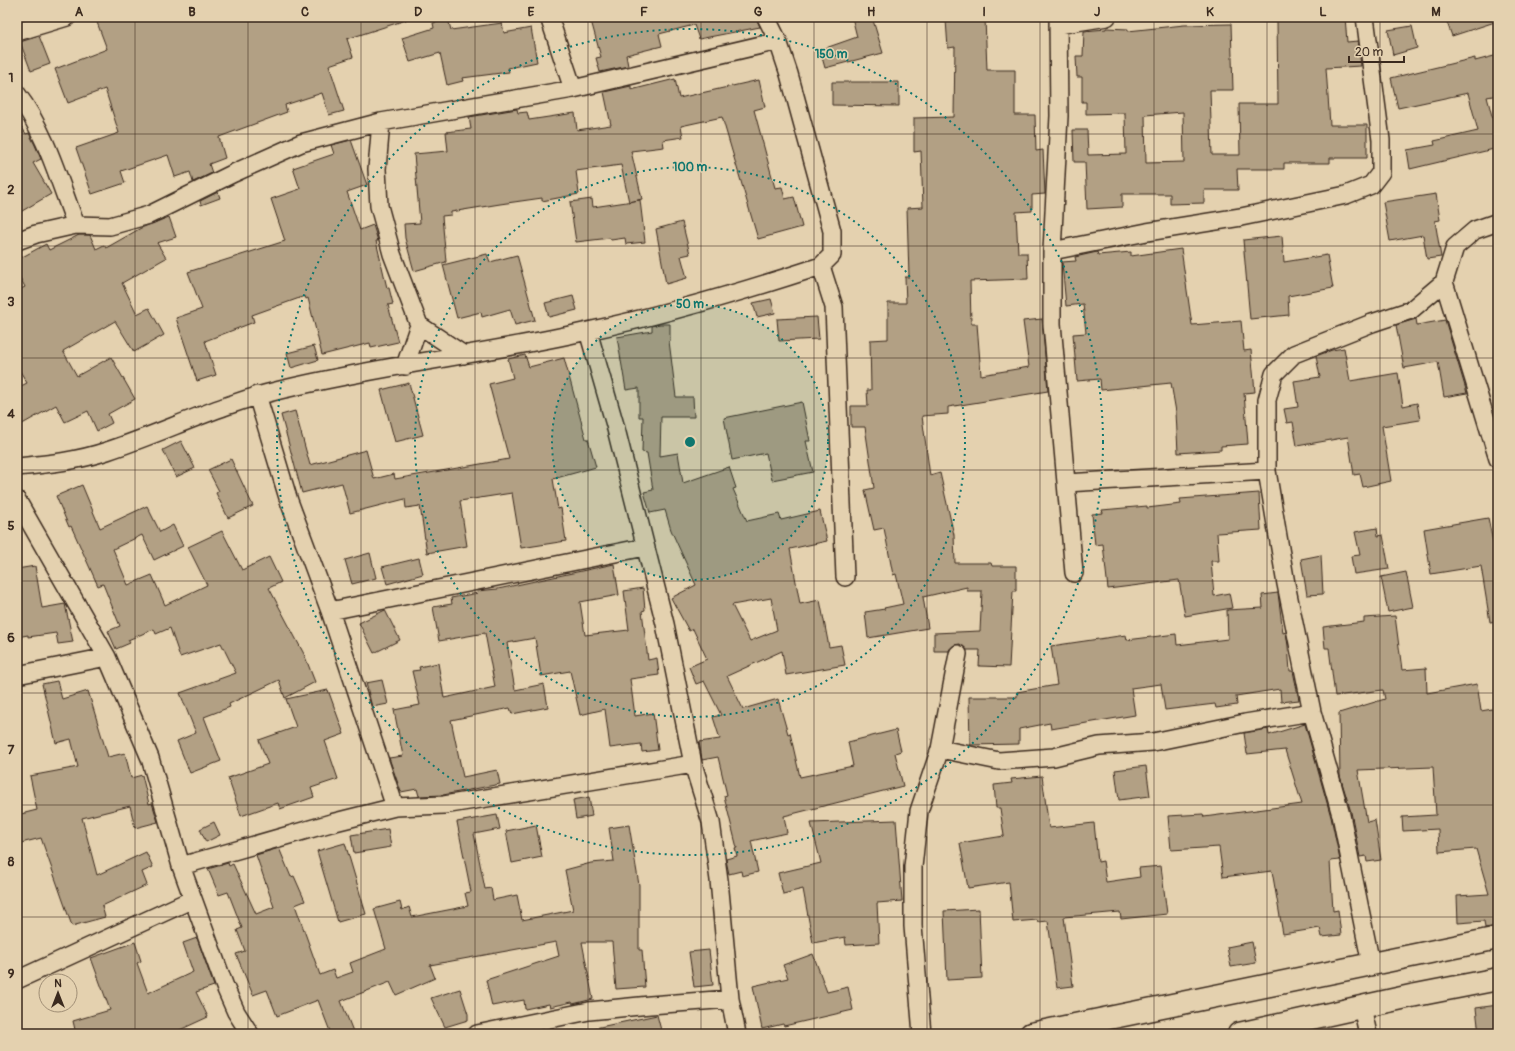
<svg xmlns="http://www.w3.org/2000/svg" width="1515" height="1051" font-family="Pangolin,sans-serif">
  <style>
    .building { fill: #b2a084; stroke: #3b2a1e; fill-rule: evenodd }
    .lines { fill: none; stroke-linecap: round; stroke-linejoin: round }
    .street-casing { stroke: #3b2a1e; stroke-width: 20 }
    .secondary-casing { stroke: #3b2a1e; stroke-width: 25 }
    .street { stroke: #e4d1af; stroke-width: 17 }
    .secondary { stroke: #e4d1af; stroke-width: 22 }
    .grid { fill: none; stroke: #3b2a1e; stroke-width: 1; stroke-opacity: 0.55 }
    .ring { fill: none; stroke: #0f766e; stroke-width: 2; stroke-dasharray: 2 4 }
    .centre { fill: #0f766e; stroke: #e4d1af; stroke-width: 2 }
    .ring-label { font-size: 12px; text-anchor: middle; font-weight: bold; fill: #0f766e; stroke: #e4d1af; stroke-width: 3; stroke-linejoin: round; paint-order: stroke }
    .neatline { fill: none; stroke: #3b2a1e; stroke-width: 1.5 }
    .grid-label { font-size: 13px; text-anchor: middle; font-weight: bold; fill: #3b2a1e }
  </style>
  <rect width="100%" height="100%" fill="#e4d1af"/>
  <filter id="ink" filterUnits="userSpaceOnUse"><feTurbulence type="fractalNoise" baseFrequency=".025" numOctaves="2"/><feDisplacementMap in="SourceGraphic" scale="8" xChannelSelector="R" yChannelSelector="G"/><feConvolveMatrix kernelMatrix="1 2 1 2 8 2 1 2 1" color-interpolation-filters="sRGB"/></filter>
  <g filter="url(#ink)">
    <!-- building -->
    <path class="building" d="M95 17H406V20L347 39 353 57 329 65 344 111 329 115 322 93 285 105 287 112 219 137 225 158 209 164 212 173 193 182 190 172 175 177 168 155 121 171 125 183 92 194 76 148 119 133 105 89 68 103 55 69 107 49Z
      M590 17H756L760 27 699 39 694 25 659 34 662 46 626 55 628 66 600 72 596 58 601 57Z
      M852 17H872L883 53 825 68 820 50 857 37Z
      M1316 17H1345L1347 42 1358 41 1361 66 1326 68 1330 125H1367V158H1330V163H1284V169H1237L1238 190H1204V203L1170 204V194H1122V207L1087 209 1085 162H1074L1073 130H1087L1088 155 1126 154 1125 113 1086 114V102H1082V77H1077L1076 56H1083L1084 31 1106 29V28L1128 29V31L1184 25 1231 24 1233 90H1210L1212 155H1240L1239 104H1278L1277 19ZM1183 112 1184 162 1146 163 1145 115Z
      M1445 17H1498V21L1452 36Z
      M985 18 987 70H1015V115H1035L1036 151 1043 150 1045 194 1032 195V211L1016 212 1018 253H1027L1028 279 970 281 971 324H977L981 375 1029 367 1023 321 1042 319 1048 391 948 407V414L922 416 930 476 940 473 954 535 955 563H991L992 566H1016V591H1013L1009 667 979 666 980 650H967L960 644 954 645 949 651H934V633L980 631 982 591H967V587L923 597 928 628 868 638 865 612 885 609 884 608 903 604 896 574 893 575 884 528 874 530 865 490 874 488 865 427H851V406H868L867 390H871L870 340 888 339V303H906L905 277H909L907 208 923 207 921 151 914 152V118L954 117 955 47 948 48 946 20Z
      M448 19 451 30 502 23 504 33 531 28 537 62 508 68 509 72 462 78 463 81 447 85 440 53 410 62 402 38 434 28 433 23Z
      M1412 26 1417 48 1393 55 1388 30Z
      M39 36 50 64 31 71 20 42Z
      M1498 55V95L1487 97 1495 127 1498 126V148L1410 169 1407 150 1435 145 1434 141 1478 131 1468 93 1398 108 1391 78 1475 58V61Z
      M675 79 679 98 759 80 765 107 754 110 775 188 782 187 785 199 794 197 802 227 758 239 722 117 681 126 683 137 663 140 664 147 631 151 642 199 629 202 621 165 576 171 579 194 542 201V198L500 204 451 212V215L442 216 446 262 414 271 405 238 404 224 420 223 414 154 448 151 446 132 471 129 469 117 517 109 518 113 527 112 529 120 575 113 577 130 611 125 604 92 631 86V90Z
      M832 82H899V106L832 105Z
      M17 119 26 134 29 133 35 145 41 159 33 163 51 194 17 214Z
      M351 140 367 185 347 192 360 230 373 225 378 241H376L387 288H389L393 304 388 305 398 342 371 348 370 343 322 355 308 298 306 299 305 296 252 315 254 322 205 341 216 375 197 381 176 318 202 309 188 272 285 241 271 199 300 189 293 168 334 154 331 145Z
      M218 192 220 198 201 205 200 201Z
      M1436 194 1440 220 1435 221 1441 257 1427 259 1423 235 1390 241 1383 202Z
      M592 199 593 207 640 200 645 242 626 244 625 238 611 240 610 238 576 242 570 202Z
      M169 217 176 237 157 243 166 258 122 283 137 314 149 308 164 335 134 352 115 321 63 351 77 376 111 357 135 399 108 414 112 423 97 431 88 411 65 422 56 405 17 427V388L27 383 17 366V291L25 287 17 272V260L46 244 49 250 79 235H90L96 249 104 245 106 248 141 228Z
      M682 222 690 254 681 256 687 278 666 284 656 229Z
      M1282 236 1284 262 1327 255 1333 288 1288 296 1289 315 1250 319 1243 240Z
      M1181 249 1192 325 1241 321 1244 351 1251 350 1255 392 1244 393 1248 444 1221 446V450L1178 453 1176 412 1171 383 1101 390 1100 379 1077 381 1073 334 1086 333 1083 304 1066 306 1062 262 1076 261 1075 257 1097 252 1098 255 1131 252V256Z
      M487 254 490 262 517 255 535 320 515 325 510 309 482 317 481 312 457 318 443 265Z
      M573 296 577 310 549 317 545 303Z
      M771 299 775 313 757 317 753 303Z
      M817 317 819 339 779 341 777 319Z
      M1416 319 1417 325 1445 320 1467 393 1444 397 1438 362 1404 368 1396 325Z
      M659 324H670V341H669L676 397H693L694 417H661L660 456 678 453 683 483 729 467 736 488 733 489 747 521 779 514 781 520 820 511 827 541 790 549 800 604 820 600 829 647 841 645 845 665 786 675 782 651 727 676 743 709 778 699 788 734 790 733 800 777 853 766 848 742 896 730 901 751 895 753 903 786 784 816 787 833 751 841 758 872 742 876 741 871 729 874 727 865 726 859 737 856 735 848H737L724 796 727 795 718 757 702 760 699 742 720 739 713 717 721 715 704 681 696 684 689 667 707 659 693 629 689 631 671 598 696 585 671 530 665 510 650 513 644 492 653 490 647 453 642 452 643 417H639V388L626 390 617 337 652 331V326ZM771 598 777 630 750 641 732 605Z
      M314 346 318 360 291 368 287 353Z
      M1344 348 1350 381 1398 373 1403 406 1417 403 1420 420 1382 426 1391 481 1363 487 1360 474 1354 475 1348 437 1297 446 1293 422 1287 423 1284 409 1298 407 1294 381 1320 377 1316 356 1332 350Z
      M525 355 529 367 564 358 586 439H588L596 467 553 479 558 509 561 508 566 541 521 548 512 493 460 501 467 546 427 553 420 506 406 508 405 499 350 513 342 483 302 493 281 415 295 411 310 465 366 450 374 479 394 474 395 479 509 459 489 384 513 378 508 359Z
      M409 383 423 435 395 442 381 390Z
      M802 402 810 441H806L813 472 772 480 766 453 732 460 724 418Z
      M181 441 195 468 176 477 163 450Z
      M231 459 253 506 228 518 216 493 219 491 208 470Z
      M82 485 100 528 147 506 160 532 173 525 183 546 154 560 142 535 113 549 128 585 152 575 165 605 207 585 188 547 222 531 242 570 269 557 281 582 269 588 304 654 315 682 285 698 279 680 229 704 230 707 204 717 221 761 190 773 177 741 196 733 180 693 236 673 221 643 180 657 170 628 156 634 154 629 128 640 130 643 116 649 108 631 120 626 103 584 98 586 71 526 69 527 56 496Z
      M1259 493 1261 530 1217 533 1219 561H1211L1214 596 1229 593 1232 608 1185 616 1179 580 1108 589 1103 544 1095 545 1092 514 1103 513 1102 510 1147 506V508L1181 504 1180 499Z
      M1488 518 1498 566V621L1490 622 1481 566 1431 574 1424 529Z
      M1377 528 1378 536 1383 535 1389 569 1354 574 1351 556 1360 555 1355 532Z
      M370 553 376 578 352 584 345 560Z
      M1321 555 1323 594 1307 595 1301 559Z
      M419 558 423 574 387 584 382 567Z
      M614 564 619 595 580 602 585 635 629 630 624 591 643 588 645 610 642 611 648 660 657 658 659 675 630 679 635 716 653 713 658 750 642 752 641 744 610 748 605 709 580 715 570 671 541 676 535 638 507 643 515 690 544 684 548 707 512 714 510 708 451 720 463 777 497 770 500 784 443 795 419 796 417 789 401 792 389 758 403 756 394 710 420 705 412 671 420 670 419 667 438 663 444 698 495 687 485 633 439 641 433 607 452 604 451 598 478 593 477 591 498 589Z
      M35 566 42 608 65 604 73 642 58 644 56 633 28 637V635L17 637V569Z
      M1406 572 1413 607 1388 612 1381 577Z
      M1278 593 1283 633 1286 632 1288 646 1290 671H1293L1299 700 1281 702 1280 689 1236 696 1237 705 1216 708 1215 704 1165 710 1161 684 1131 688 1135 715 1051 729 1050 723 1019 729V744L970 745 969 697H1017V692L1057 685 1051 646 1126 635 1127 640 1176 634 1177 645 1228 639 1227 610 1263 608 1262 595Z
      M385 610 400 640 374 653 359 623Z
      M1395 616 1402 670 1426 668 1427 693 1477 684 1481 711 1498 708V926L1485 928 1484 921 1458 923 1457 896 1489 894 1476 849 1439 852 1438 829 1403 831 1402 817 1436 815 1433 767 1358 770 1367 822 1375 820 1381 860 1367 862 1366 856 1360 857 1351 812 1340 776 1339 713 1385 699 1383 690 1335 696 1329 648H1325L1323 627 1364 622V618Z
      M382 680 388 704 372 707 366 683Z
      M57 681 62 699 88 691 108 757 125 753 131 778 142 775 149 804 152 803 158 822 135 828 130 806 82 818 97 875 146 852 153 867 142 872 147 885 102 906 105 917 72 926 41 838 17 844V815L37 810 30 776 78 767 71 739 56 743 42 684Z
      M328 690 344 734 325 741 338 779 311 788 314 797 280 809 278 803 241 816 228 778 268 764 259 740 296 727 286 699Z
      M1305 724 1331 817 1340 860 1330 861 1333 911 1338 910 1341 935 1322 937 1320 928 1283 934 1272 871 1223 877 1219 847 1171 850 1168 816 1203 814 1204 817 1302 804 1285 750 1247 754 1244 733 1268 729 1269 735Z
      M1146 766 1150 796 1119 800 1115 770Z
      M1042 776 1049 828 1094 823 1098 862 1103 861 1106 882 1140 877 1139 868 1161 866 1167 914 1121 919 1120 912 1064 917 1073 986 1057 988 1048 921 1038 922 1037 920 1013 922 1009 882 968 888 960 843 1004 836 1000 808H996L994 785 1012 783 1011 779Z
      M589 797 592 816 576 819 573 800Z
      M497 815 500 829 474 834 485 889 491 888 493 900 517 895 522 920 573 910 565 870 591 863 614 861 609 828 629 825 639 885V950H642L645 987 616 989 612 942H582L593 999 573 1004 572 1002 550 1007 549 1004 525 1009 524 1000 492 1006 486 980 559 956 556 942 430 965 435 978 396 995 390 982 341 1001 354 1034H331L318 1000 277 1016 267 990 253 995 236 954 245 951 237 930 242 928 228 892 219 895 208 869 228 863 229 866 233 864 256 914 274 907 256 855 279 848 291 877 294 876 305 901 295 905 320 975 333 970 336 978 353 972 350 963 386 949 374 909 400 902 402 910 409 907 412 917 468 906 465 893 471 892 457 822Z
      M896 820 902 901 877 903 879 943 846 945 845 937 813 943 803 889 783 894 778 873 821 863 811 823Z
      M214 822 220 835 206 842 200 829Z
      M536 825 542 857 512 863 506 831Z
      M388 829 391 847 354 853 351 835Z
      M345 843 366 914 338 922 317 851Z
      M979 909 982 978 947 980 944 911Z
      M197 938 214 986 196 992 208 1017 171 1034H76L73 1021 110 1010 91 958 135 942 141 961 137 963 148 993 193 972 183 943Z
      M1252 942 1256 963 1231 967 1227 947Z
      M709 950 713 985 694 987 689 952Z
      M813 954 827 992 848 987 853 1010 784 1026 783 1024 762 1029 753 986 788 978 783 965Z
      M460 989 468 1014V1020L445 1027 431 998Z
      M1498 1005V1034H1479L1476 1008Z
      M657 1015 662 1034H596L595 1028Z"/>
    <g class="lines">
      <!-- street casing -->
      <g class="street-casing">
        <path id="street" d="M549 17 573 89
          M1058 17 1059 116 1052 251V324L1074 573
          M1058 25 1107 17
          M17 32 67 17
          M17 94C46 132 59 181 76 225
          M381 122 377 169 379 206 392 254 419 325 464 355
          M17 241 36 234 76 225 110 226 149 215 234 173 301 143 381 122 573 89 778 41
          M1052 251 1147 232 1241 217 1346 195 1371 185 1381 172V140L1365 17
          M821 266 834 307 845 577
          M1444 282 1498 459
          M588 331 615 425 665 624 693 764 711 822 719 880 730 999 737 1034
          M405 366 419 325
          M257 395 289 501 330 611 395 807
          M17 467C47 464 78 461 107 451 165 432 220 404 280 390 382 365 486 354 588 331 667 314 745 291 821 266L832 255V231L789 74 778 41 766 17
          M1066 483 1267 471
          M17 500 107 657 150 758 181 866 225 987 236 1012 250 1034
          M330 611 645 547
          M17 675 107 657
          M940 749 999 761 1054 757 1099 746 1153 742 1245 723 1312 712
          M181 866 331 823 395 807 444 805 693 764
          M1371 964 1341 815 1312 712 1286 584 1267 471V400L1274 374 1294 354 1372 323 1411 310 1444 282 1455 247 1475 230 1498 222
          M17 980 193 899
          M1362 1007 1368 1034
          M477 1034 589 1011 650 1005 730 999
          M922 1034 913 926V867L919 811 940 749 958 654"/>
      </g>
      <!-- secondary casing -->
      <g class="secondary-casing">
        <path id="secondary" d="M1031 1034 1498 938
          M1239 1034 1411 996 1498 979"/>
      </g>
      <!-- street -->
      <use href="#street" class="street"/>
      <!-- secondary -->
      <use href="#secondary" class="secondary"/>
    </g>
  </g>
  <!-- grid -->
  <path class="grid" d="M135 17V1034M248 17V1034M361 17V1034M475 17V1034M588 17V1034M701 17V1034M814 17V1034M927 17V1034M1040 17V1034M1154 17V1034M1267 17V1034M1380 17V1034M17 134H1498M17 246H1498M17 358H1498M17 470H1498M17 581H1498M17 693H1498M17 805H1498M17 917H1498"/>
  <!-- distance rings -->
  <circle cx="690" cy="442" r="138" fill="#0f766e" fill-opacity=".12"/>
  <g class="ring">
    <circle cx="690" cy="442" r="138"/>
    <circle cx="690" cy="442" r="275"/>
    <circle cx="690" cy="442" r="413"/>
  </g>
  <circle cx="690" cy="442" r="6" class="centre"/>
  <g class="ring-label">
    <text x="831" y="58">150 m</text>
    <text x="690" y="171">100 m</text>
    <text x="690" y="308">50 m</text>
  </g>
  <!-- margin -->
  <rect width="1515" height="1051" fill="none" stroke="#e4d1af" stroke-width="44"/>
  <!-- north arrow -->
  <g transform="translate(58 993)"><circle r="19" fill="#e4d1af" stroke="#a08e75"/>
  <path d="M0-3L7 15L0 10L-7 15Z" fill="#3b2a1e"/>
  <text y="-6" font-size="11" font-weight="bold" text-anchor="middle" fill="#3b2a1e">N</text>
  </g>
  <!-- scale -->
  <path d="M1349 56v6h55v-6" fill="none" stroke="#3b2a1e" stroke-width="2"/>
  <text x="1355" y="56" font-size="12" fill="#3b2a1e" stroke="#e4d1af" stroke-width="3" paint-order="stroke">20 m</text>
  <rect x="22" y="22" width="1471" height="1007" class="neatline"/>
  <g class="grid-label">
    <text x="79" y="16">A</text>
    <text x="192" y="16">B</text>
    <text x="305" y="16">C</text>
    <text x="418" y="16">D</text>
    <text x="531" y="16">E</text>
    <text x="644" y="16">F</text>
    <text x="758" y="16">G</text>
    <text x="871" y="16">H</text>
    <text x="984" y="16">I</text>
    <text x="1097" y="16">J</text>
    <text x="1210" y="16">K</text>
    <text x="1323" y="16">L</text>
    <text x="1436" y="16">M</text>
    <text x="11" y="82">1</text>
    <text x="11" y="194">2</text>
    <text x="11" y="306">3</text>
    <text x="11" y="418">4</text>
    <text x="11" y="530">5</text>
    <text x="11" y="642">6</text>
    <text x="11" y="754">7</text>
    <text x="11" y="866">8</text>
    <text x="11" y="978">9</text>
  </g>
</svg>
